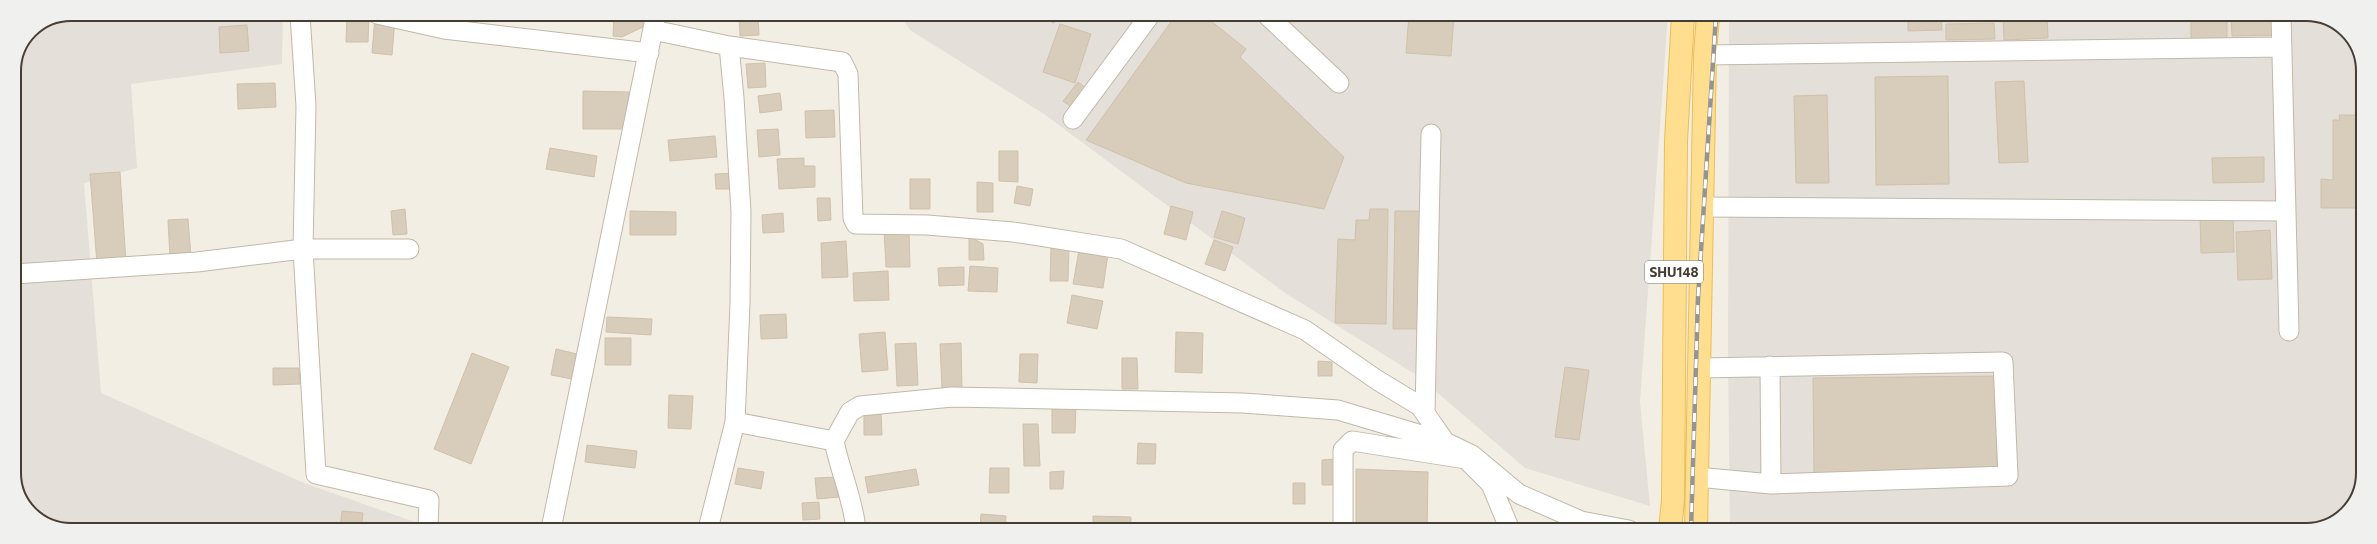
<svg xmlns="http://www.w3.org/2000/svg" width="2377" height="544" font-family="Commissioner,sans-serif">
<rect width="100%" height="100%" fill="#f3eee3"/>
<path fill="#e4dfd8" d="M71,14H283L282,64L131,84L137,168L84,183L101,393L304,483L415,522V529H60L28,511L14,480V71L31,31Z
M899,14L1668,15L1640,402L1650,506L1525,468L1418,376L1285,293L1044,114L910,30Z
M1729,15H2317L2349,34L2363,67L2362,484L2341,518L2306,530H1730L1728,354Z"/>
<path fill="#d8ccba" stroke="#d0c1aa" d="M347,14H369L368,42H346Z
M614,14H648L647,25L622,37L613,36Z
M1039,14L1058,15L1054,23L1038,16Z
M758,15L759,35L740,36L739,16Z
M1176,15H1216L1211,21L1246,49L1240,57L1344,157L1324,209L1186,183L1086,140Z
M1409,15H1454L1451,56L1406,53Z
M1908,15H1941L1942,30L1908,31Z
M1954,15H1989L1954,16Z
M2153,15H2185V17L2154,18Z
M2191,15H2227V39H2191Z
M2231,15H2275L2276,35L2232,36Z
M2047,16L2048,38L2004,40L2003,18Z
M375,17L395,19L392,55L372,53Z
M1994,23L1995,39L1946,40V24Z
M1060,24L1091,34L1075,83L1043,72Z
M247,25L249,51L220,53L219,27Z
M765,63L766,87L748,88L746,64Z
M1948,76L1949,184L1876,185L1875,77Z
M2024,81L2028,162L1999,163L1995,82Z
M1078,82L1088,90L1073,108L1063,101Z
M275,83L276,107L238,109L237,84Z
M583,91L629,92V129H583Z
M780,93L782,110L760,113L758,96Z
M1827,95L1829,183H1796L1794,96Z
M834,110L835,137L806,138L805,111Z
M2339,115H2363L2362,220H2357L2356,208H2321V179L2333,180V120H2340Z
M778,129L780,155L759,157L757,130Z
M715,136L717,157L670,161L668,140Z
M550,148L597,156L594,177L546,169Z
M999,151H1018V182L999,181Z
M2264,157V182L2213,183L2212,158Z
M804,158V166H815V187L779,189L777,159Z
M120,172L126,262L97,264L90,174Z
M738,173V189H716L715,174Z
M910,179H930V209H910Z
M977,182L993,183V212H977Z
M1017,186L1033,189L1030,206L1014,203Z
M817,198H830L831,220L818,221Z
M1171,206L1193,212L1186,240L1164,234Z
M405,209L407,234L393,235L391,211Z
M1370,209H1388L1386,324L1335,323L1338,239L1355,240L1356,220H1369Z
M630,211L676,212V235H630Z
M1222,211L1245,218L1238,244L1214,237Z
M1395,211H1424L1422,329H1393Z
M783,213L784,232L763,233L762,215Z
M2233,213L2234,252L2201,253L2200,214Z
M188,219L191,257L170,258L168,220Z
M884,230H909L910,267H886Z
M2270,230L2272,279L2238,280L2236,232Z
M969,236L983,244L984,260H969Z
M1214,240L1233,247L1225,271L1205,264Z
M846,241L848,277L822,278L821,243Z
M1051,246L1069,247L1068,281H1050Z
M1079,250L1108,254L1103,288L1073,284Z
M970,266L998,268L997,292L968,291Z
M964,267V285L939,286L938,268Z
M888,271L889,300L854,301L853,273Z
M1072,295L1103,301L1097,329L1067,323Z
M786,314L787,338L761,339L760,315Z
M607,317L652,319L651,335L606,332Z
M885,332L888,370L862,372L859,334Z
M1176,332L1203,333L1202,373L1175,372Z
M605,338H631V365H605Z
M916,343L918,385L897,386L895,344Z
M961,343L962,389H942L940,344Z
M556,349L577,354L572,379L551,375Z
M472,353L509,367L471,464L434,449Z
M1020,354H1038L1037,383L1019,382Z
M1122,358H1137L1138,389H1122Z
M1318,361L1332,362V376H1318Z
M1565,367L1589,370L1579,440L1555,437Z
M273,368H299L300,384L273,385Z
M1996,376L1997,471L1814,473L1813,378Z
M669,395L693,396L691,429L668,428Z
M1052,402H1076L1075,433H1052Z
M864,411H881L882,435H864Z
M1023,424H1038L1040,466H1024Z
M1138,443L1156,444L1155,464H1137Z
M587,445L637,451L635,468L585,462Z
M1336,459V485H1322V460Z
M738,468L764,472L761,489L735,484Z
M990,468H1009V493H989Z
M916,469L919,485L868,493L865,477Z
M1356,469L1428,472L1427,530H1356Z
M1064,471L1063,489H1050V472Z
M837,477L839,497L817,499L815,478Z
M1293,483H1305V504H1293Z
M819,502L820,519L803,520L802,503Z
M342,511L363,513L361,529H340Z
M981,514L1006,516L1005,529H980Z
M1093,516L1131,517V529H1093Z"/>
<g fill="none" stroke-linecap="round" stroke-linejoin="round">
<g stroke="#c2b8a8" stroke-width="21">
<path id="minor" d="M300,14L306,106L303,249L316,474L429,500L428,529
M377,14L444,29L649,53
M1267,15L1339,83
M2281,15L2289,331
M653,30L729,46L734,98L741,212L740,304L735,422L708,529
M729,46L842,62L848,74L853,218L856,224L927,225L1013,232L1121,249L1305,330L1377,380L1420,406L1445,442
M1705,55L2282,47
M1073,119L1150,15
M1702,207L2286,211
M14,274L197,262L303,249H409
M1770,366L1771,484
M1425,412L1431,134
M735,422L834,441L850,412L860,406L952,397L1243,403L1338,410L1445,442L1472,455L1519,494L1581,521L1629,530
M834,441C840,471 853,499 856,529
M1697,477L1771,484L2008,476L2003,362L1700,368
M551,529L656,14
M1343,530V450L1352,441L1466,459L1491,484L1510,530"/>
</g>
<g stroke="#ecbe57" stroke-width="24">
<path id="major" d="M1670,530L1673,500L1676,141L1683,15
M1696,530L1705,55L1708,15"/>
</g>
<use href="#minor" stroke="#fff" stroke-width="19"/>
<use href="#major" stroke="#ffdf8f" stroke-width="22"/>
<g stroke="#949494" stroke-width="4.5">
<path id="rail" d="M1691,530L1698,298L1716,15"/>
</g>
<use href="#rail" stroke="#fff" stroke-width="3" stroke-dasharray="9" stroke-linecap="butt"/>
</g>
<g text-anchor="middle" stroke-width="4" stroke-linejoin="round" paint-order="stroke">
<rect fill="#fff" stroke="#7d7870" stroke-width="1" x="1645" y="261" width="58" height="22" rx="3"/>
<g font-size="13" font-weight="bold" fill="#453e33">
<text x="1674" y="277">SHU148</text>
</g>
</g>
<path d="M0 0H2377V544H0ZM71 21H2306A50 50 0 0 1 2356 71V473A50 50 0 0 1 2306 523H71A50 50 0 0 1 21 473V71A50 50 0 0 1 71 21Z" fill="#f0f0ef" fill-rule="evenodd"/>
<path fill="none" stroke="#453e33" stroke-width="2" d="M71 21H2306A50 50 0 0 1 2356 71V473A50 50 0 0 1 2306 523H71A50 50 0 0 1 21 473V71A50 50 0 0 1 71 21Z"/>
</svg>
